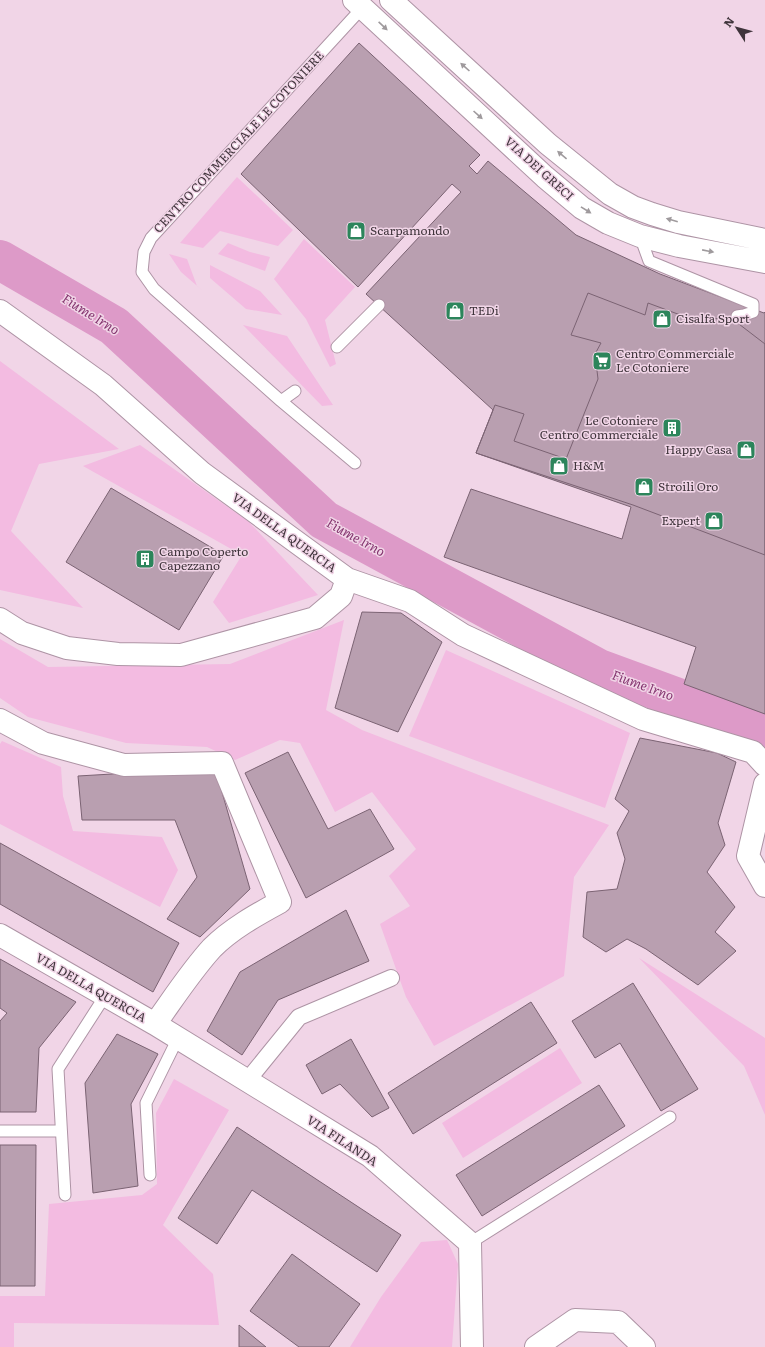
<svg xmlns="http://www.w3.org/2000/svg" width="765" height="1347" font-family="Literata,serif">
<rect width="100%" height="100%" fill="#f1d5e7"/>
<path fill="#f3bbe1" d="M237,177L293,230L278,246L220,231L203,248L180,243Z
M304,239L355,287L325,320L336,364L330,367L306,319L274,279Z
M228,243L250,252L270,257L265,271L218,254Z
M169,254L187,259L197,286L203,291L181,272Z
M210,265L260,291L282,315L246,309L210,278Z
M243,325L287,336L333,405L322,406Z
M0,361L119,449L39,464L11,531L83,608L0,590Z
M140,445L249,522L318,595L229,623L213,602L242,555L83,466Z
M344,620L326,710L362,730L609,825L574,877L564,976L434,1046L406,997L380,924L410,906L389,876L416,849L372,792L335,812L300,743L280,740L235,760L207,747L126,743L28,717L0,698V639L48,667L230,664Z
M446,650L630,733L605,808L409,736Z
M2,741L61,767L63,796L73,831L162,837L178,870L160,907L0,824V744Z
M639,958L765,1038V1115L744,1066Z
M560,1048L582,1083L463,1158L442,1123Z
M174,1079L229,1110L163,1225L213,1274L219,1325L14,1323V1347H0V1296H45L49,1204L142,1195L157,1184L156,1113Z
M447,1240L458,1264L452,1347H350L381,1297L421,1242Z"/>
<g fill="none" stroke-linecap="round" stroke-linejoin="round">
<path stroke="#dd9ac8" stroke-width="40" d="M0,260L114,326L324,520L599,669L765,730"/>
</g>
<path fill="#b99fb0" stroke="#7b6373" d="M359,43L480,155L469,166L477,174L488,161L576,235L660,274L742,305L764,313L765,312V714L684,684L696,647L444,557L471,489L622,539L631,507L476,453L493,410L366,294L461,192L452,184L358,287L241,174Z
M588,293L645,315L648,303L702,323L703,317L735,321L765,344V555L633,505L476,453L495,405L524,414L514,441L566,459L598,379L595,354L601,343L571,335Z
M111,488L224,555L179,630L66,562Z
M362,612L401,613L442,642L398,732L335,708Z
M640,738L717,753L736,762L718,823L725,845L707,872L735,907L715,932L736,951L698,985L646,949L627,939L606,952L583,937L587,892L617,889L625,859L617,833L629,811L615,799Z
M288,752L328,829L370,809L394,849L306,898L245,773Z
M215,768L250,889L200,937L167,919L197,877L175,820H82L78,776Z
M0,843L179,943L153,992L0,904Z
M346,910L369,961L278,1000L242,1055L207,1031L240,972Z
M0,959L76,1002L39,1048L36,1112H0V1021L7,1013L0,1008Z
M633,983L698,1089L661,1111L620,1043L595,1058L572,1021Z
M531,1002L557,1043L413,1134L388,1093Z
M117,1034L158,1054L131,1104L138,1186L93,1193L85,1083Z
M351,1039L389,1108L372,1117L340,1084L322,1094L306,1065Z
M599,1085L625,1126L482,1216L456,1175Z
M237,1127L401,1235L377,1272L252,1190L217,1244L178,1218Z
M0,1145H36L35,1286H0Z
M292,1254L360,1304L329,1347H299L250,1311Z
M239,1325L266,1347H239Z"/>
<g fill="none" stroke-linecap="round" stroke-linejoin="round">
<g stroke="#ae94a5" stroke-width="13">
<path id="service" d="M640,236L649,261L753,304V312L744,315L737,316
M337,347L379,305
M281,401L295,391
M355,463L281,401L154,289L142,272L144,252L151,238L363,7
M0,1131H61
M150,1175L146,1103L178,1038
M65,1195L58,1069L105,996
M470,1243L670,1117"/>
</g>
<g stroke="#ae94a5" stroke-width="18">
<path id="pedestrian" d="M247,1081L299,1017L391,978"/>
</g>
<g stroke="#ae94a5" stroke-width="24">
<path id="minor" d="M0,311L103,385L202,473L347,579L341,596L315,618L181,655L118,654L67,648L22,633L0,619
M347,579L410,601L463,635L643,719L753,752L765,765
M0,720L43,743L124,765L222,763L280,902C256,915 231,929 212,948C191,971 173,999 155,1024L0,935
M765,784L748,856L765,886
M155,1024L370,1156L470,1243L472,1347
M536,1347L575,1320L618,1322L644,1347"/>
</g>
<g stroke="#ae94a5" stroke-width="24">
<path id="secondary" d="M354,0L545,177L582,208L608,223L640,236L679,246L765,262
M391,0L548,144L610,194L633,207L652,214L678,222L765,240"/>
</g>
<use href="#service" stroke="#fff" stroke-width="11"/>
<use href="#pedestrian" stroke="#fff" stroke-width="16"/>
<use href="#minor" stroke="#fff" stroke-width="22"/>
<use href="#secondary" stroke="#fff" stroke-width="22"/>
</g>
<defs><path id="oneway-solid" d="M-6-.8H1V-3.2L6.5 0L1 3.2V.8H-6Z"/></defs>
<g fill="#9f9a9d">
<use href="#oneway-solid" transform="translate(383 26) rotate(43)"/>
<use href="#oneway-solid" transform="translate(465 67) rotate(-138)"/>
<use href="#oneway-solid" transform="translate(478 115) rotate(42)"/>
<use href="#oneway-solid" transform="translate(562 155) rotate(-140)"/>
<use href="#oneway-solid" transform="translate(586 210) rotate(32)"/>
<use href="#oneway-solid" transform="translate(672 220) rotate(-164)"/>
<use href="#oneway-solid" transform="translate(708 251) rotate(11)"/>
</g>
<defs>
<g id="shop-square" transform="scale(1)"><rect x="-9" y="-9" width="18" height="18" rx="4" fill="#2c855b" stroke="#f1d5e7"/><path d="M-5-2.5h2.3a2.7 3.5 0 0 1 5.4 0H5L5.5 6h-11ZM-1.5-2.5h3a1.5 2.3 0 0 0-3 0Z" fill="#fff"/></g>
<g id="supermarket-square" transform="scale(1)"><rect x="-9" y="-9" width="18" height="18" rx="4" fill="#2c855b" stroke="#f1d5e7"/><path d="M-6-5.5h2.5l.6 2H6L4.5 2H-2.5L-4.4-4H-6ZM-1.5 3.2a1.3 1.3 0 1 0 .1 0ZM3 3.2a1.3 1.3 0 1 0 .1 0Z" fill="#fff"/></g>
<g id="building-square" transform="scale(1)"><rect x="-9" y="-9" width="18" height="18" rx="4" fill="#2c855b" stroke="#f1d5e7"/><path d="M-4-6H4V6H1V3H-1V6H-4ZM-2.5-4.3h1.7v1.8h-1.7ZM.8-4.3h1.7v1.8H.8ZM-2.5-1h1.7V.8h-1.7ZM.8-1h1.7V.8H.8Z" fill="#fff"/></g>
</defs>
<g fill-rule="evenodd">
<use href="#shop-square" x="356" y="231"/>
<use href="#shop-square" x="455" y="311"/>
<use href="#shop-square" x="662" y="319"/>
<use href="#supermarket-square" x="602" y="361"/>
<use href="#building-square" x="672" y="428"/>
<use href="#shop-square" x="746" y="450"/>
<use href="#shop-square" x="559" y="466"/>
<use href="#shop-square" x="644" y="487"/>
<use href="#shop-square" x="714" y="521"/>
<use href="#building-square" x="145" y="559"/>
</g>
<g text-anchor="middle" stroke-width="3" stroke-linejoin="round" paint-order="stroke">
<g font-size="12" fill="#3f343b" stroke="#f1d5e7">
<text transform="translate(239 142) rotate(-47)" y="4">CENTRO COMMERCIALE LE COTONIERE</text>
<text transform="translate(539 169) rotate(42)" y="4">VIA DEI GRECI</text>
<text transform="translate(284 533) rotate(36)" y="4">VIA DELLA QUERCIA</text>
<text transform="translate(91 988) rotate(30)" y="4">VIA DELLA QUERCIA</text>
<text transform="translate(342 1141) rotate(33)" y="4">VIA FILANDA</text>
</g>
<g font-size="12" fill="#3f343b" stroke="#f1d5e7" text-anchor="start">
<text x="370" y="235">Scarpamondo</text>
<text x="469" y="315">TEDi</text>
<text x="676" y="323">Cisalfa Sport</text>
<text x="616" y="358">Centro Commerciale<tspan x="616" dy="14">Le Cotoniere</tspan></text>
<text x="658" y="425" text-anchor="end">Le Cotoniere<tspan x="658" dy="14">Centro Commerciale</tspan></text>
<text x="732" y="454" text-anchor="end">Happy Casa</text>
<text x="573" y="470">H&amp;M</text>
<text x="658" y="491">Stroili Oro</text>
<text x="700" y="525" text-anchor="end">Expert</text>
<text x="159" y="556">Campo Coperto<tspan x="159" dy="14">Capezzano</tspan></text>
</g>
<g font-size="13" font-style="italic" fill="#84356f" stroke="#f1d5e7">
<text transform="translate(91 314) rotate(32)" y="5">Fiume Irno</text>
<text transform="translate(356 537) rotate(29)" y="5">Fiume Irno</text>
<text transform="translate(643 685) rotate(20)" y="5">Fiume Irno</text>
</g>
</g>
<g transform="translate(737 28) rotate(306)" stroke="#f1d5e7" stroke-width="3" paint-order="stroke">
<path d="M0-3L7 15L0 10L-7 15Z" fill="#3f343b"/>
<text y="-6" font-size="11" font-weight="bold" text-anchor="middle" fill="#3f343b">N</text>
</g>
</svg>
